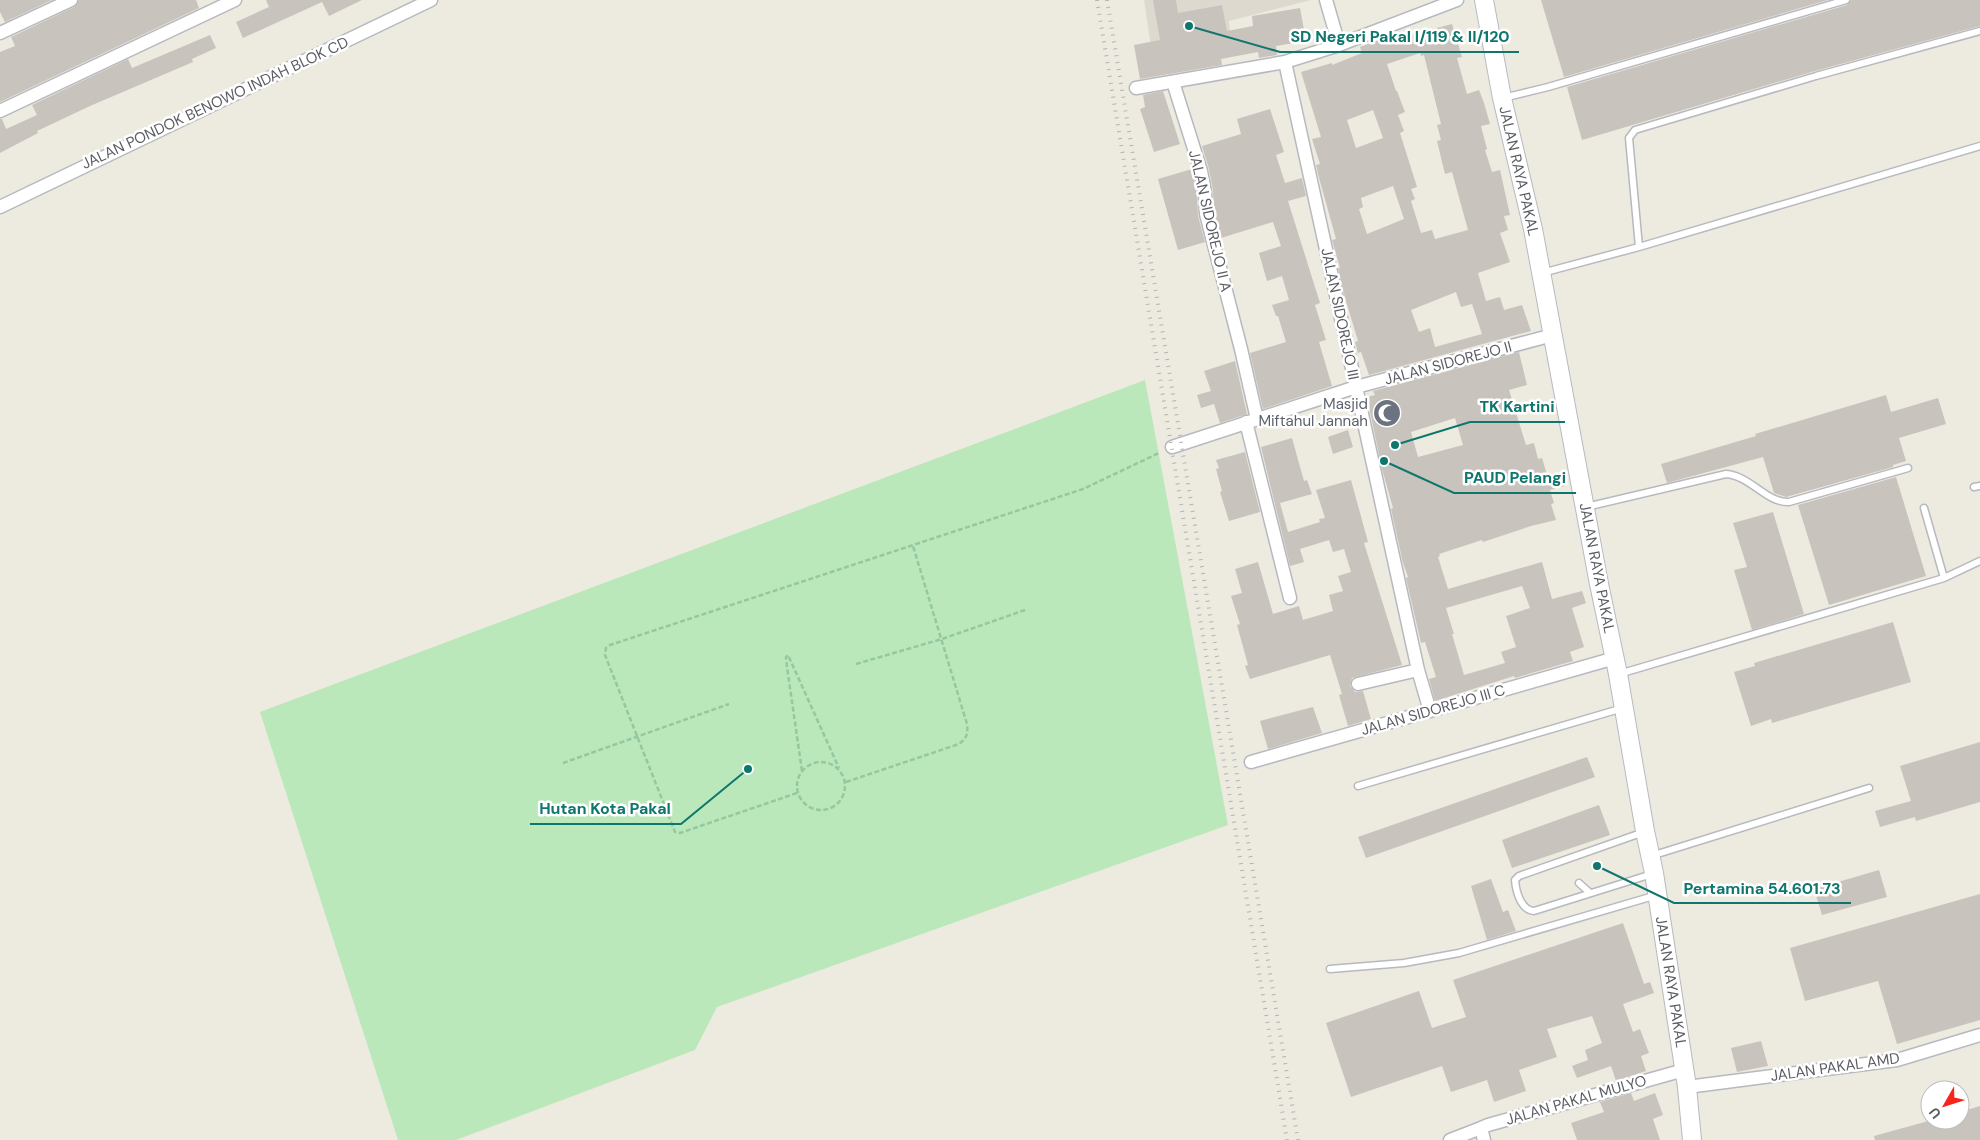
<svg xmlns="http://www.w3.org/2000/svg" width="1980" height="1140" font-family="'DM Sans',sans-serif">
<rect width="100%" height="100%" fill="#edeae0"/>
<path fill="#ddd9cf" d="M1144,0H1311L1229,21L1230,32L1151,47Z"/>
<path fill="#bbe8ba" d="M1145,380L1228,825L717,1007L695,1050L456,1140H398L260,712Z"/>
<path fill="#c8c4bd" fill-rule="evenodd" d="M0,0H52L5,22L0,12Z
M79,0H196L199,8L0,102V52L15,46L11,37L74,7Z
M266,0H362L329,16L322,2L243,38L236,22L269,7Z
M1153,0H1176L1178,13L1222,5L1227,31L1253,26L1252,16L1300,8L1306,41L1276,46L1277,55L1259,58L1258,52L1221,59L1222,65L1140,79L1134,45L1160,40Z
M1541,0H1828L1564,77Z
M1851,0H1980V26L1815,71L1582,140L1567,87L1847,5Z
M1452,24L1462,57L1457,58L1467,94L1479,90L1484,103L1490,124L1481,126L1487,149L1485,150L1492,172L1500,170L1510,215L1504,216L1508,230L1500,233L1510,262L1478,273L1486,301L1500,297L1504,310L1522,305L1531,331L1369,375L1361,352L1358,353L1355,342L1358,341L1343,291L1338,268H1340L1332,240L1336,239L1318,174L1316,165L1320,164L1312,139L1321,137L1301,72L1332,63V65L1362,53L1360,47L1389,36L1391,40ZM1420,53L1421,56L1424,55L1441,124L1437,125L1441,140L1437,141L1445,174L1452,172L1468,230L1435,239L1432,230L1421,233L1411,201L1415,199L1411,189L1417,187L1400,133L1404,131L1398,115L1405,112L1397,91H1396L1387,64ZM1373,110L1383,138L1356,148L1347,120ZM1393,186L1404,219L1367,234L1359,209L1363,207L1361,198ZM1456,292L1461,307L1472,304L1482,334L1435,347L1430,328L1419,332L1411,310Z
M210,35L216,48L192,59L193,62L90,106L37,131L38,133L0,153V119H2L6,129L37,115L32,105L128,59L132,68Z
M1163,91L1180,144L1154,152L1140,109L1145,107L1143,95Z
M1270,109L1284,152L1276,155L1285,183L1302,178L1306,196L1288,201L1320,303L1315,305L1326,340L1319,342L1332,386L1263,409L1250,353L1286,342L1278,316H1276L1272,305L1289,300L1282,276L1267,281L1259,253L1281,246L1273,222L1221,238L1214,213L1213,190L1209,169L1202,146L1241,134L1237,119Z
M1192,169L1197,193L1198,216L1205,242L1178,250L1158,179Z
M1519,352L1527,385L1509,390L1526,445L1534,443L1538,459L1542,458L1548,478L1561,474L1565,486L1550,490L1554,503L1551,504L1556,520L1531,526L1483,542L1482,540L1439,554L1440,556L1438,557L1448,589L1542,562L1552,599L1582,591L1586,603L1572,608L1584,647L1570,652L1573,661L1515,678L1514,676L1435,701L1429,679L1436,677L1425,642L1421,643L1406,578L1408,577L1403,563L1391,509L1393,508L1382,469L1367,397L1375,395L1373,391ZM1455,418L1463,445L1418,457L1411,432ZM1522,586L1530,608L1506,616L1516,647L1501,652L1505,663L1464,675L1452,634H1454L1446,608Z
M1235,361L1247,414L1220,423L1214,404L1201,408L1197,395L1211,391L1204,371Z
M1886,395L1891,412L1938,398L1946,424L1899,438L1906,461L1893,465V467L1786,497L1774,493L1763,457L1667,483L1661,464L1756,436L1755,434Z
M1348,430L1353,447L1333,454L1328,437Z
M1292,438L1304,481L1307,480L1312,494L1280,503L1288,532L1320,522L1319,519L1325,518L1316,490L1351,480L1368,542L1364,543L1402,665L1352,678L1350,686L1355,692L1363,691L1371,719L1348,726L1339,695L1342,694L1330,655L1250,679L1245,666L1248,665L1237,625L1240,624L1231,596L1242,593L1235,569L1258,562L1273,614L1299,606L1303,620L1333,611L1329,595L1343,591L1338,576L1351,572L1344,549L1333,552L1329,540L1300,549L1304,562L1290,566L1261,447Z
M1245,452L1260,512L1229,521L1220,492L1222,491L1216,469L1219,468L1216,460Z
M1896,477L1926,576L1829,605L1798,505Z
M1773,512L1804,614L1752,630L1734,570L1747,567L1733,523Z
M1893,622L1911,682L1772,723L1771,719L1751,726L1734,672L1755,666L1754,663Z
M1313,707L1322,733L1268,749L1260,721Z
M1980,742V802L1916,821L1915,817L1880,827L1875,811L1911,801L1900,766Z
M1587,757L1595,777L1366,858L1358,837Z
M1599,805L1610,835L1512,868L1502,840Z
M1879,870L1887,897L1822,915L1814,889Z
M1491,879L1503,912L1508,910L1516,931L1487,940L1471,886Z
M1980,894V1020L1897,1044L1878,981L1805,1001L1790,948Z
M1623,923L1644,984L1650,982L1654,993L1623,1004L1633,1032L1640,1029L1649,1053L1641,1056L1646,1071L1616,1081L1611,1066L1577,1078L1572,1066L1588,1060L1585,1050L1602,1043L1592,1016L1547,1029L1557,1057L1519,1070L1526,1091L1494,1102L1487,1080L1451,1092L1442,1066L1351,1097L1326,1023L1419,991L1432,1028L1466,1017L1453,980Z
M1761,1041L1768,1066L1737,1072L1731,1048Z
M1631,1093L1634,1101L1655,1093L1663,1115L1653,1119L1660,1140H1577L1571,1123L1604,1112L1600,1102Z
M1980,1106V1140H1875L1874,1136L1932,1120H1960V1112Z"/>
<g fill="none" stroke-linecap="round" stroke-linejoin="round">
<g stroke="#b6b9be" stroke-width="9">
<path id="service" d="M1503,98L1548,87L1846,0
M1639,247L1629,138L1635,130L1816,76L1980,31
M1542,273L1639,247L1980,146
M1974,487L1980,486
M1586,507L1726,474C1751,476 1766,503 1789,502L1908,468
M1924,508L1944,578
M1619,674L1944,578L1980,561
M1358,786L1623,708
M1644,832L1519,876L1515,880C1516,892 1521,910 1534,911L1652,874
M1651,856L1869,788
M1579,883L1589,892
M1330,969L1404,963L1459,953L1657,895"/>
</g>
<g stroke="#b6b9be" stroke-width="15">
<path id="minor" d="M1326,0L1339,45
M0,33L71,0
M1285,62L1418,670L1430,711
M1173,82L1201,171L1205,192L1206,214L1241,349L1257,419
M1136,88L1285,62L1339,45L1457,0
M0,111L235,0
M0,207L431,0
M1246,422L1290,598
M1172,447L1356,387L1553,335
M1358,684L1418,670
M1251,762L1615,658
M1687,1087L1897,1060L1980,1035
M1450,1140L1481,1128
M1484,1140L1481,1128L1488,1125L1684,1070"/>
</g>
<g stroke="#b6bac0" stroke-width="20">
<path id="secondary" d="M1484,0L1502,98L1533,229L1599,584L1618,674L1645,831L1654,873L1687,1087L1692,1140"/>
</g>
<path stroke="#93c8a0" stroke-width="2.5" stroke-dasharray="5 2.5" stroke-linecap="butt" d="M856,664L942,639L1025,610
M797 786a24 24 0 1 1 48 0a24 24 0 1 1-48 0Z
M563,763L729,704
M802,771L787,667L786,657L788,655L839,768
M846,782L959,744C967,738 968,734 967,724L913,546
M797,793L680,833L675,832L605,655L606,648L610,645L1083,489L1159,453"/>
<use href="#service" stroke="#fff" stroke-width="6"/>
<use href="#minor" stroke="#fff" stroke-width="12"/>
<use href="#secondary" stroke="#fff" stroke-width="18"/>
<path stroke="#b2b3b3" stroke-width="4" stroke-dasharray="1 6" stroke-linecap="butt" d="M1097,0L1287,1140
M1107,0L1298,1140"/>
</g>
<defs>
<g id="mosque-disc" transform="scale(1.4375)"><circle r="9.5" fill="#6b7280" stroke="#fff"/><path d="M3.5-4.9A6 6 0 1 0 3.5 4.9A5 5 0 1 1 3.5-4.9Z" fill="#fff"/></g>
</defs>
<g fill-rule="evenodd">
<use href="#mosque-disc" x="1387" y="413"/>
</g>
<g text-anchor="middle" stroke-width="5" stroke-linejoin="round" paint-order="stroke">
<g font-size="15" fill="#595d62" stroke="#fff">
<text transform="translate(215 103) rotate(-25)" y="5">JALAN PONDOK BENOWO INDAH BLOK CD</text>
<text transform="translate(1519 171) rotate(77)" y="5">JALAN RAYA PAKAL</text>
<text transform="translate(1210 221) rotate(77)" y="5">JALAN SIDOREJO II A</text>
<text transform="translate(1340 314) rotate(78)" y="5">JALAN SIDOREJO III</text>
<text transform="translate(1448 363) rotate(-15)" y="5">JALAN SIDOREJO II</text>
<text transform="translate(1597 568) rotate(79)" y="5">JALAN RAYA PAKAL</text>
<text transform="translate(1433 710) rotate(-16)" y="5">JALAN SIDOREJO III C</text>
<text transform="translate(1671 982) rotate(81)" y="5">JALAN RAYA PAKAL</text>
<text transform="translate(1835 1067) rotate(-8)" y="5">JALAN PAKAL AMD</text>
<text transform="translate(1576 1100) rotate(-16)" y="5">JALAN PAKAL MULYO</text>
</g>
<g font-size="15" fill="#5b616d" stroke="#fff" text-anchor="end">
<text x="1368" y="409">Masjid<tspan x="1368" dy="17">Miftahul Jannah</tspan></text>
</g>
</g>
<path fill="none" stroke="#0f766e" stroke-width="2" d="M1189 26L1280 52H1519M1395 445L1470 422H1565M1384 461L1454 493H1576M748 769L681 824H530M1597 866L1674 903H1851"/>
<g fill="#0f766e" stroke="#fff" stroke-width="2">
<circle cx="1189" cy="26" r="5"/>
<circle cx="1395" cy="445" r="5"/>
<circle cx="1384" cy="461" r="5"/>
<circle cx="748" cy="769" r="5"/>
<circle cx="1597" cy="866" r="5"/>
</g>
<g font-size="16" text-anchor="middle" font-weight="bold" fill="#0f766e" stroke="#fff" stroke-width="5" stroke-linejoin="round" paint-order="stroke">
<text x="1400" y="42">SD Negeri Pakal I/119 &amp; II/120</text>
<text x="1517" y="412">TK Kartini</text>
<text x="1515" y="483">PAUD Pelangi</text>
<text x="605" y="814">Hutan Kota Pakal</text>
<text x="1762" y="894">Pertamina 54.601.73</text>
</g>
<g transform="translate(1945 1105) rotate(231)"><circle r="24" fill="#ffffff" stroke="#bdbec0"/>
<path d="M0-4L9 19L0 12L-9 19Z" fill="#f7261c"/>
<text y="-8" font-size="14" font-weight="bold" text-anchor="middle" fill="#595d62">U</text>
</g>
</svg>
